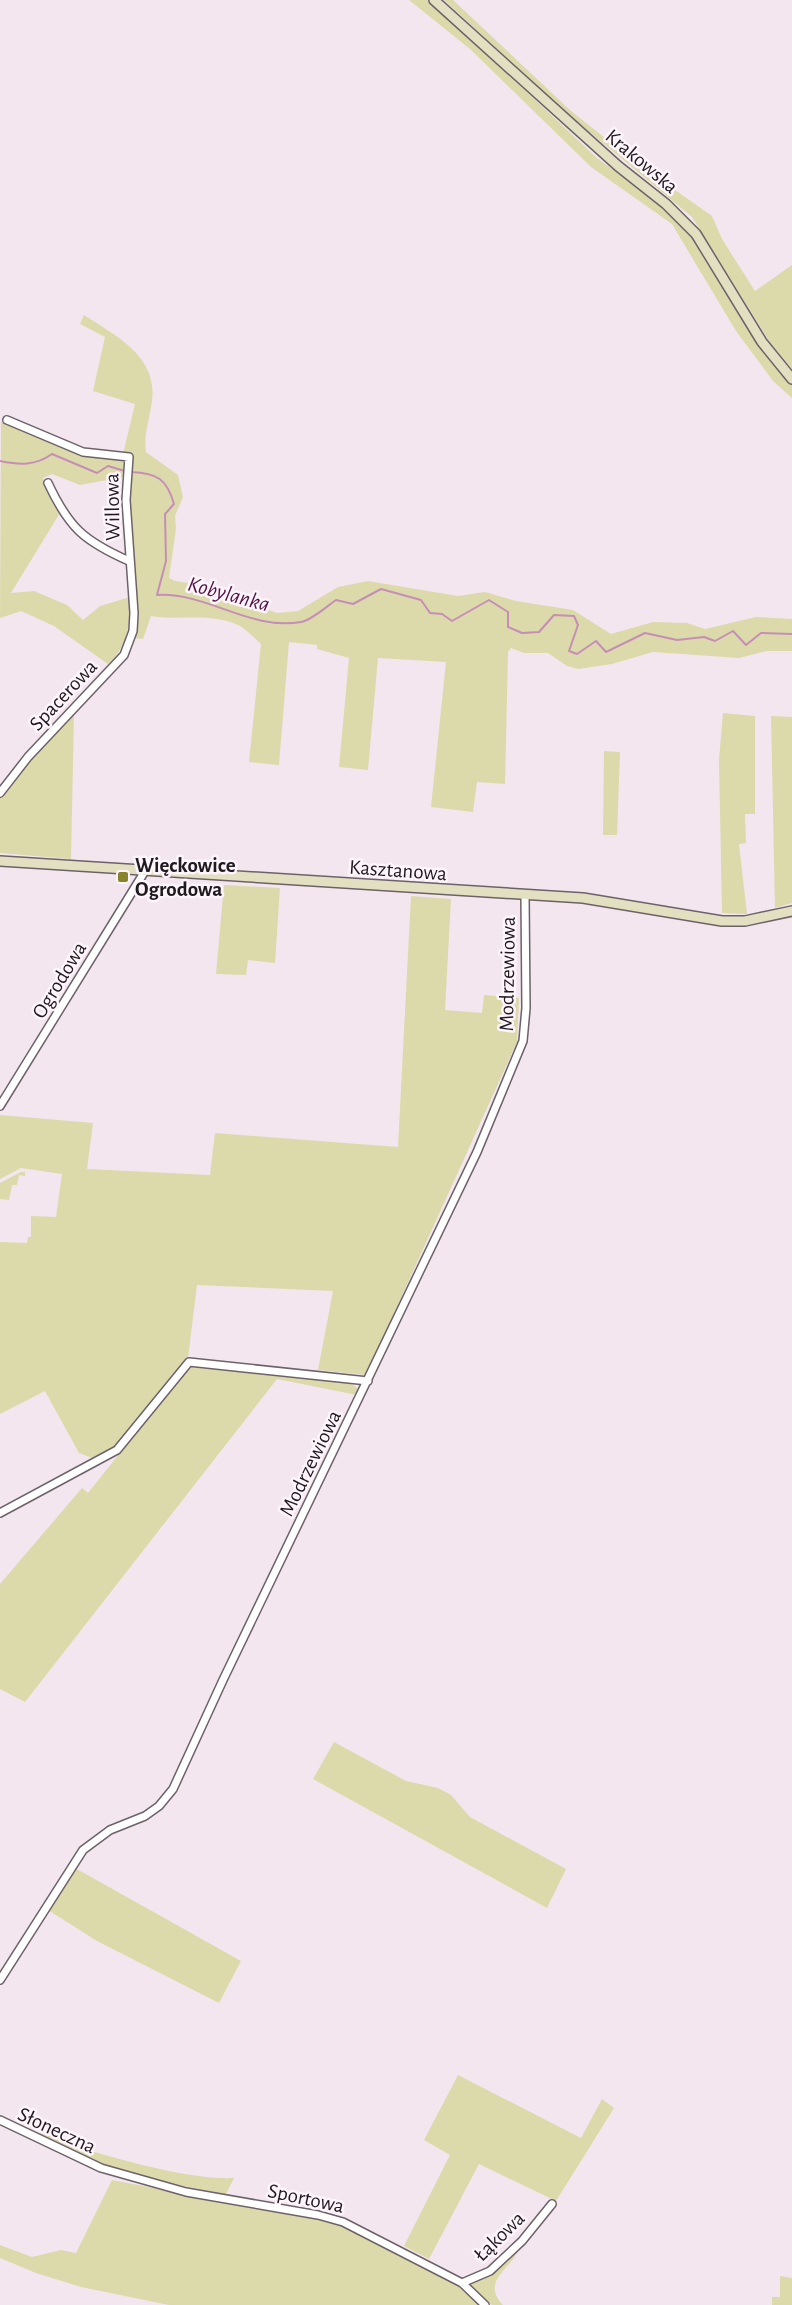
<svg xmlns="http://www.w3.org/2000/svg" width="792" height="2305" font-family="'Alegreya Sans',sans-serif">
<rect width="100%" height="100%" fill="#f3e6ee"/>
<path fill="#dcdaab" d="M409,0H429L597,158L668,210L688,230L771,360L792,385V398L773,381L736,331L672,224L591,167L470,49Z
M444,0H453L571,111L634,161L712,216L722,239L755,291L792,265V369L771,344L692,217L568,114Z
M84,315C116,336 158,356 152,401C150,418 143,436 146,452L178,475L183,497L175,516L176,529L169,578L175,581L211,586L227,592L244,603L278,613L298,611L338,587L368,581L458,596L485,592L516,601L573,610L611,634L653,622L687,623L705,629L756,617L792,619V651H767L739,658L653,652L612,664L578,669L567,666L548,653H524L511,648L508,652L505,784L477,782L473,812L431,807L446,662L378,658L368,770L339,767L349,658L317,649V645L289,642L279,765L249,762L261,644C255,639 247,630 240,626C212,612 181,621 151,616L143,639L134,638L137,602L127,520L131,456L123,454L135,404L93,391L105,337L80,324Z
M1,422L85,455L124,460L123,477L80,485L52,474L43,478L60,513L11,593L34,591L67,605L83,620L100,606L130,597C130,624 129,645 108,664L54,626L21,611L0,618Z
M723,713L755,716V814H745L746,843L739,844L747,914L722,913L719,760Z
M74,714L71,859L0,853V797L31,758Z
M771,716L792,717V903L775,908Z
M604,751L620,752L617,835H603Z
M224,885L280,888L275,963L248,960L246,975L216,974Z
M411,896L451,899L445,1010L482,1013L484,995L519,998L517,1042L366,1375L318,1370L333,1291L197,1285L188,1358L119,1444L92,1458L79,1453L45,1391L0,1414V1242L27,1243L28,1237H31V1216L56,1217L62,1174L21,1168L0,1179V1115L93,1123L87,1169L210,1175L215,1133L398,1147Z
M21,1172H25V1176L19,1175L17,1185H12L9,1200L0,1199V1183Z
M190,1365L349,1382L360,1390L357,1395L277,1379L25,1702L0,1689V1584L82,1488L88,1493Z
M334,1742L406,1781L438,1788L451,1795L470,1817L566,1869L547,1908L313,1779Z
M75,1868L241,1961L219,2003L97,1941L48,1910Z
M458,2075L581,2138L602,2099L614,2108L556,2201L479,2164L429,2259L404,2246L450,2155L424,2140Z
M27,2131C49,2132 67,2144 88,2150C129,2162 193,2180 234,2178L226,2194L126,2175Z
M112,2180L319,2219L352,2229L465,2288L480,2305H169L81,2287L36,2273L0,2258V2245L32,2257L61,2250L76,2253Z
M519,2246C517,2267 478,2279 503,2305H492L468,2283L494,2272Z
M780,2276L792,2278V2305H772V2297H780Z"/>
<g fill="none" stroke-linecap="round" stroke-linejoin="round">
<path stroke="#c68eb6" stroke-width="2" d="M0,461C20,465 35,466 52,454L97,473L108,466L125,471
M131,472C157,473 167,479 174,504L165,514L166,561L157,595C207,592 250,631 301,622C312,620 327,606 336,600L353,604L381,589L421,600L430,613L442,614L452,621L489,600L508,612V627L522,633L539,632L554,615L574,616L578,625L569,651L577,654L596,641L606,652L645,633L677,640L704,637L715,641L733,631L746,645L761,633L792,634"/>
<g stroke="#6d6269" stroke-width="10">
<path id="street" d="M48,483C69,528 84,541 129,561
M0,793L28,757L124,655L133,631L134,613L126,500L129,457L83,452L7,420
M0,1106L145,871
M0,1513L117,1450L189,1362L368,1381
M0,1980L83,1850L110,1830L145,1816L159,1806L173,1789L223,1680L477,1152L523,1041L526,1008L525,896
M0,2120L101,2168L186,2192L318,2215L343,2222L462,2283L485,2305
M462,2283L490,2271L522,2241L552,2204"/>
</g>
<g stroke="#6d6269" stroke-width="12">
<path id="secondary" d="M434,0L618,166L666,204L696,234L762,342L792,379
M0,861L583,898L722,921H745L792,911"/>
</g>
<use href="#street" stroke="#fff" stroke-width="7"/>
<use href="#secondary" stroke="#e2e0c1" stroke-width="9"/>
</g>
<rect fill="#89832b" stroke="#fef4fb" stroke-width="2" x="117" y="871" width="12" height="12" rx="3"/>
<g text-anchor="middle" stroke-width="5" stroke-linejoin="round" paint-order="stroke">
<g font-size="21" fill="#1e1a1d" stroke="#fef4fb">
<text transform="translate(642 161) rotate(40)" y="7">Krakowska</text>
<text transform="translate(112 507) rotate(-91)" y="7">Willowa</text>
<text transform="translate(63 695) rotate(-47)" y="7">Spacerowa</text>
<text transform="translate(398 870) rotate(4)" y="7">Kasztanowa</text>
<text transform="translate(507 974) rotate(-89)" y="7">Modrzewiowa</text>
<text transform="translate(59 980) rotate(-59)" y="7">Ogrodowa</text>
<text transform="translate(310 1463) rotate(-64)" y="7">Modrzewiowa</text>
<text transform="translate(57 2130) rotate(25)" y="7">Słoneczna</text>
<text transform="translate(306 2198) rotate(12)" y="7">Sportowa</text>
<text transform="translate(499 2236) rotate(-44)" y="7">Łąkowa</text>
</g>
<g font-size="21" font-weight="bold" fill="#1e1a1d" stroke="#fef4fb" text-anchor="start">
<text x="135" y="872">Więckowice<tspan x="135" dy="24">Ogrodowa</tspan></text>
</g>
<g font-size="22" font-style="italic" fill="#531145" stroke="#fef4fb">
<text transform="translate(229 593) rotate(15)" y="8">Kobylanka</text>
</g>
</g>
</svg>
